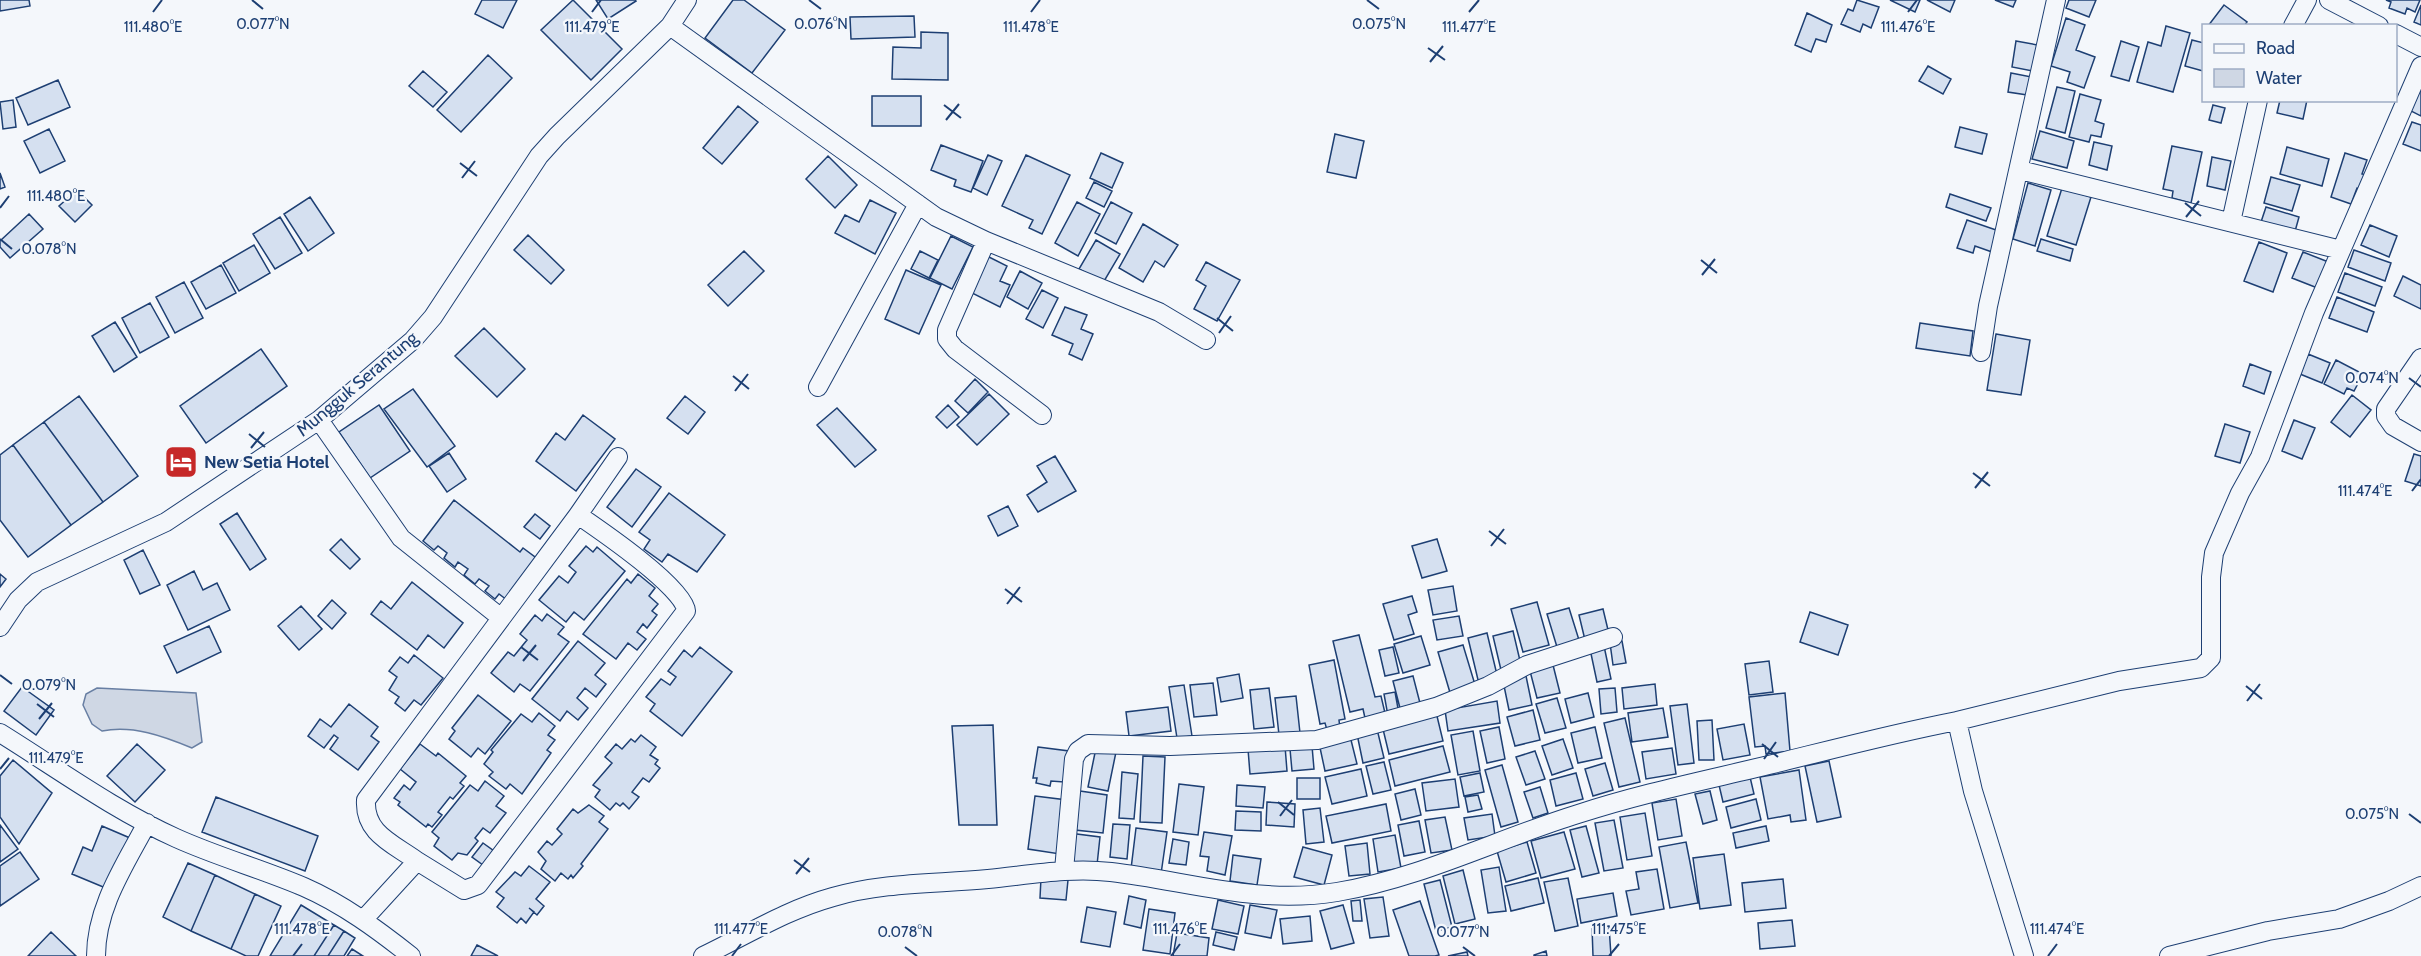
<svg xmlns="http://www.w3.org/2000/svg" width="2421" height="956" font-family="Cabin,sans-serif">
<rect width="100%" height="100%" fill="#f4f7fb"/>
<path fill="#cfd7e4" stroke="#687fa3" stroke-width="1.5" d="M97,688L196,693L202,742L192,748C163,736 133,725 102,731L92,724L83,705L86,694Z"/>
<path fill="#d5e0f0" stroke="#1d3f73" stroke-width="1.5" d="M0,0H29L30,6L0,11Z
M482,0H517L503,28L475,14Z
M573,0L622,49L591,80L541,30Z
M596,0H635L636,1L608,19Z
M733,0H744L785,30L752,73L705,38Z
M1857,0L1879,7L1871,28L1863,24L1860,32L1841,24L1848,9L1853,11Z
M1890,0H1920L1915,12Z
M1927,0H1955L1950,12Z
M1995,0H2016L2013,7Z
M2069,0H2096L2089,17L2066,8Z
M2386,0H2420L2415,12L2407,8L2405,14L2389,8L2391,2Z
M2224,5L2247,22L2244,26H2208Z
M2421,5V25L2414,22Z
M1807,13L1832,25L1826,42L1816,39L1811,52L1795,45Z
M914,16L915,37L851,39L850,17Z
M2066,18L2085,25L2076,50L2095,57L2084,88L2067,82L2070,72L2051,66Z
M2166,26L2190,33L2173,92L2137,82L2148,42L2161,46Z
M921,32L948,33V80L892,79L893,47L921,48Z
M2192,40L2204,43L2203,71L2185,66Z
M2016,41L2043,46L2038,72L2012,67Z
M2121,41L2139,47L2129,81L2111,76Z
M488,55L512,78L461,132L437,110Z
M1928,66L1951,79L1943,94L1919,81Z
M423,71L447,92L433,107L409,86Z
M2011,73L2037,78L2034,96L2008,92Z
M58,80L70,107L28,125L16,98Z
M2057,87L2075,91L2065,133L2046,128Z
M2421,87V116L2409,110Z
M2080,94L2101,100L2095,121L2104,124L2101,137L2091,135L2089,142L2069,137Z
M872,96H921V126H872Z
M13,100L16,127L3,129L0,102Z
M2280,100H2307L2303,119L2277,113Z
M2213,105L2225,108L2221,123L2209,120Z
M738,106L758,122L722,164L703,148Z
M2412,122L2421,125V151L2403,144Z
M1960,127L1987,134L1982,154L1955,147Z
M49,129L65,161L40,173L24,141Z
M2040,131L2074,141L2067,168L2032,159Z
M1335,134L1364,141L1356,178L1327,172Z
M2094,142L2112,146L2107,170L2089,165Z
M941,145L983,161L971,192L954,186L956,180L931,170Z
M2172,146L2202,152L2191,203L2172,198L2173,191L2163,189Z
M2287,147L2329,159L2322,186L2280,174Z
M1101,153L1123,163L1112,188L1090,178Z
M2345,153L2367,160L2362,174L2367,175L2362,189L2357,188L2351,204L2331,197Z
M988,155L1002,161L987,195L973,188Z
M1026,155L1070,175L1042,234L1029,228L1033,220L1002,206Z
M828,156L857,185L835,208L806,179Z
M2212,157L2231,161L2225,190L2207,186Z
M0,173L5,187L0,189Z
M2271,177L2300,185L2292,211L2264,203Z
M1094,182L1112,191L1104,207L1086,198Z
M2028,183L2051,190L2035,246L2013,239Z
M2062,188L2091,197L2076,245L2047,236Z
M77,190L92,205L75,222L59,206Z
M1950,194L1991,208L1986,221L1946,207Z
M310,197L334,233L308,251L284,214Z
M870,200L896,213L875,254L835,233L845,215L859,222Z
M1077,202L1100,214L1078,256L1055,243Z
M1111,202L1132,213L1116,244L1095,233Z
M2266,207L2299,217L2294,235L2260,225Z
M29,214L43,229L10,258L0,247V241Z
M280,217L302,253L275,269L253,234Z
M1967,220L1999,231L1992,252L1975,246L1973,253L1957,248Z
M1143,224L1178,245L1164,267L1155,261L1143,282L1119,268Z
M2370,225L2397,236L2389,257L2361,245Z
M528,235L564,270L551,284L514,250Z
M951,236L973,247L952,289L930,278Z
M2041,239L2073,249L2070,261L2037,251Z
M1096,240L1120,254L1103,283L1079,269Z
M2259,242L2287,253L2273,292L2244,281Z
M254,245L270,273L239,291L223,263Z
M2354,250L2391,263L2385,281L2348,267Z
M744,251L764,271L728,306L708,285Z
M920,251L938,260L929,278L911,269Z
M2303,252L2331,263L2320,289L2292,278Z
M985,255L1007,266L1000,281L1010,285L1000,307L968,291Z
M1206,262L1240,280L1217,321L1194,309L1206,286L1196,280Z
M221,265L236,293L206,309L191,282Z
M906,270L941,285L919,334L885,319Z
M1020,271L1042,283L1028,309L1007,297Z
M2345,273L2382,287L2375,306L2338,292Z
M2403,276L2421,285V309L2394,296Z
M184,282L203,318L175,333L156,297Z
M1042,290L1058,298L1043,328L1026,319Z
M2337,297L2374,312L2367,332L2329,318Z
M150,303L169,337L140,353L122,318Z
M1065,307L1087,315L1081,329L1093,334L1082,360L1069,354L1073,344L1052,335Z
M115,322L137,357L114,372L92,336Z
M1920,323L1973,331L1970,356L1916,348Z
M484,328L525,369L497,397L455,356Z
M1996,334L2030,340L2021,395L1987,390Z
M261,349L287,386L206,443L180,406Z
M2308,354L2330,363L2322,383L2300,374Z
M2336,360L2363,374L2354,391L2347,388L2344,394L2324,384Z
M2250,364L2271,372L2264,394L2243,386Z
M975,379L988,392L968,413L955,401Z
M413,389L455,446L427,467L384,409Z
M989,394L1009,414L977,445L957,425Z
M2352,395L2371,410L2350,437L2331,422Z
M79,396L138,476L103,502L44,422Z
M685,396L705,412L688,434L667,418Z
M379,405L410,451L370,478L339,432Z
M948,405L959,417L947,428L936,417Z
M837,408L876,450L855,467L817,425Z
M583,415L615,439L576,491L536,461L556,433L565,440Z
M2294,420L2315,428L2302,459L2282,451Z
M44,422L103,502L71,525L13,445Z
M2225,424L2250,432L2240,463L2215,456Z
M13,445L71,525L28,557L0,520V455Z
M449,453L466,479L447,492L429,466Z
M2414,454L2421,456V486L2405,481Z
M1055,456L1076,491L1038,512L1027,495L1047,482L1037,466Z
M636,469L661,487L632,527L607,507Z
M669,493L725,535L697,572L668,554L662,562L644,549L650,540L639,532Z
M454,500L520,552L523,548L539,560L507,600L499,594L495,599L485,591L489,586L479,579L475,584L464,575L468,569L458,562L455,567L444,558L447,553L438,546L434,550L423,541Z
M1008,506L1018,526L998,536L988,516Z
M237,513L266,559L250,570L220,524Z
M535,514L550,526L540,539L524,527Z
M341,539L360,559L350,569L330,550Z
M1437,539L1447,571L1422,578L1412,546Z
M586,546L593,552L597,547L625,571L584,620L574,612L566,622L539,600L559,576L568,583L576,572L569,566Z
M143,550L160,585L140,594L124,560Z
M194,571L203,590L217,583L230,610L188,630L167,585Z
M0,574L6,579L0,587Z
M638,574L655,588L649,596L658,604L652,611L657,615L647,628L643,624L637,632L646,639L637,650L628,643L616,659L583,634L627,579L631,583Z
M412,582L463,623L444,648L428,635L417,650L371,614L381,601L391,609Z
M1453,586L1457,611L1433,615L1428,590Z
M1412,596L1417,612L1408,615L1414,634L1394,640L1383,604Z
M332,600L346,613L332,629L318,616Z
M1537,602L1549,645L1523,652L1511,609Z
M301,606L322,629L299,650L278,626Z
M1569,608L1579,640L1557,647L1547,614Z
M1603,609L1609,634L1585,640L1579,615Z
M1810,612L1848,625L1838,655L1800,642Z
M547,614L564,627L558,634L569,642L530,691L520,684L514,692L491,673L508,652L514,656L527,640L520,634L535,615L542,621Z
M1459,616L1463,636L1437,640L1433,620Z
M209,626L221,652L177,673L164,646Z
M1513,631L1521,665L1501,670L1493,636Z
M1487,633L1498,679L1479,684L1468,638Z
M1359,635L1375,697L1381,696L1385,713L1365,718L1363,709L1350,712L1333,641Z
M1421,636L1430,665L1403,673L1394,644Z
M578,641L605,663L595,675L606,684L596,697L585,688L577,698L588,708L578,720L567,711L560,721L532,699Z
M1622,641L1626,663L1613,665L1610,643Z
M1463,645L1476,688L1451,696L1438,652Z
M1604,646L1611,679L1597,682L1590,649Z
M700,647L732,672L682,736L650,711L655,704L646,697L661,679L670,685L676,677L668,671L684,650L692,657Z
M1393,647L1399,673L1385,676L1379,650Z
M414,655L443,678L421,705L414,700L405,711L395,703L399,697L389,690L397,677L389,671L400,657L408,663Z
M1334,660L1345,719L1339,720L1340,728L1327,730L1325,723L1320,724L1309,665Z
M1769,661L1773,692L1749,695L1745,664Z
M1553,665L1560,693L1537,698L1530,671Z
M1239,674L1243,698L1221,702L1217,678Z
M1413,676L1421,707L1401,712L1393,681Z
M1526,676L1532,705L1509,710L1503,681Z
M1213,683L1217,715L1194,717L1190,685Z
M1655,684L1657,705L1624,709L1622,688Z
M1184,685L1192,736L1177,738L1169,687Z
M22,687L54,710L36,735L4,711Z
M1269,688L1274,727L1254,729L1250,690Z
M1615,688L1617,712L1601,714L1599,689Z
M1395,692L1399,714L1388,716L1384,694Z
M1588,693L1594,717L1571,723L1565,699Z
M1785,693L1790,751L1766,754L1765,746L1755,747L1749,697Z
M478,695L511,721L485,754L478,748L471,757L449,739L455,731L452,728Z
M1296,696L1300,733L1279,735L1275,698Z
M1557,698L1566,728L1545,733L1536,704Z
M1497,701L1500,723L1448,731L1445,710Z
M349,704L378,727L371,736L379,742L358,770L330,749L338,738L334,735L324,748L308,736L320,719L331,727Z
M1687,704L1694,763L1678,765L1670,706Z
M1168,707L1171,731L1129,736L1126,712Z
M1663,708L1668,737L1632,742L1628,713Z
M1533,710L1540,740L1515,746L1507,717Z
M1436,712L1443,741L1389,754L1382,725Z
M539,713L555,726L548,735L555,740L547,750L551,753L522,794L510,784L506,789L489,776L493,772L484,764L493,752L491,750L521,714L532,722Z
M1625,718L1640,782L1619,787L1604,723Z
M1712,720L1714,760H1699L1697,721Z
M1744,724L1750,755L1723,760L1717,729Z
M993,725L997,825H959L952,726Z
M1499,727L1505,759L1487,763L1480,731Z
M1595,727L1602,758L1578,763L1571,733Z
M1377,729L1384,758L1363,763L1357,734Z
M1473,731L1480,771L1458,775L1451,735Z
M641,735L656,747L650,755L658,760L655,764L660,768L649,782L643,778L632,792L639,797L629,809L623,803L620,806L616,803L610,810L595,797L600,790L593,785L612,763L605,757L616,744L622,749L631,739L635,742Z
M1350,736L1357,764L1325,771L1319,743Z
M1563,739L1573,768L1552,775L1542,746Z
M137,744L165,770L135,802L107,776Z
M420,744L436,756L438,753L466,776L460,783L464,786L453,799L450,797L438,812L442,815L432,827L428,824L426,827L398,805L400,802L394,798L404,785L410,790L416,782L400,769Z
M1285,746L1287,771L1250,774L1248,749Z
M1312,746L1314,769L1292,771L1290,749Z
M1443,746L1450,772L1395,786L1389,760Z
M1038,747L1069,751L1064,782L1051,781L1050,786L1036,783L1037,778H1033Z
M1096,748L1116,752L1108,791L1088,787Z
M1672,748L1676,774L1646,779L1642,752Z
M1535,751L1545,779L1526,785L1516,757Z
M1143,756L1165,757L1162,823L1140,822Z
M13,760L52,793L19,844L0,817V776Z
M1829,761L1841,817L1817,822L1805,766Z
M1384,762L1391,790L1373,794L1366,766Z
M1605,763L1613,790L1593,796L1585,769Z
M1502,765L1518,822L1501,827L1485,770Z
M1361,769L1367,796L1332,804L1325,777Z
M1799,770L1806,820L1791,822L1790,815L1768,819L1760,777Z
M1122,772L1138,774L1134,819L1119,818Z
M1480,773L1484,792L1464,796L1460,777Z
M1576,773L1583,799L1556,806L1550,780Z
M1750,777L1754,794L1723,802L1719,785Z
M1297,778H1320V799H1297Z
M1455,779L1459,807L1426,811L1422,783Z
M485,781L504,796L496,806L506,813L490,833L483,828L475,838L478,841L467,855L458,853L452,860L434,846L439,838L432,832L470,785L478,791Z
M1179,784L1204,787L1198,835L1173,832Z
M1237,785L1265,787L1263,808L1236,806Z
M1540,787L1548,813L1533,818L1524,792Z
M1415,789L1421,815L1401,820L1395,794Z
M1080,791L1107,795L1103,833L1075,830Z
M1710,791L1717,820L1703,824L1695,794Z
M1478,795L1482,809L1468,812L1465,797Z
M1035,796L1067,800L1060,854L1028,849Z
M216,797L318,836L305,871L202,832Z
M1676,799L1682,836L1658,840L1652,803Z
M1756,799L1761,820L1731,828L1726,807Z
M1267,802L1295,804L1294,827L1266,825Z
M1386,804L1391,831L1332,843L1326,816Z
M589,805L604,816L599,822L608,829L581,864L583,866L573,878L571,875L568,879L561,873L555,881L541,869L546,861L538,852L547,841L552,845L562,834L557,829L573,809L578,813Z
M1320,808L1324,842L1306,844L1303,810Z
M1236,811L1261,812V831L1235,830Z
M1645,813L1652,856L1627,860L1620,817Z
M1492,814L1495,836L1468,840L1464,818Z
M1445,817L1452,850L1431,853L1425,820Z
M1614,820L1623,868L1604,871L1595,823Z
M1419,821L1425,852L1404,856L1398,825Z
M1113,824L1130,825L1127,859L1110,857Z
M0,825L18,849L0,862Z
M102,826L130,838L108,889L72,874L83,847L92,851Z
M1586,826L1599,873L1582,877L1570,830Z
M1766,826L1769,841L1736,848L1733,833Z
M1136,828L1167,832L1161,874L1131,869Z
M1204,832L1232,836L1225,875L1207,871L1209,857L1200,856Z
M1564,832L1575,869L1541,878L1531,841Z
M1069,833L1100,837L1097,865L1067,862Z
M1395,835L1401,868L1378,872L1373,839Z
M1173,839L1189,842L1186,865L1169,863Z
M1527,842L1536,873L1506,882L1497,851Z
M1686,842L1698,903L1670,908L1659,847Z
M483,843L494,851L483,865L472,857Z
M1367,843L1370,874L1349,876L1345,846Z
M1303,847L1332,855L1324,885L1294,877Z
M20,852L39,879L0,906V866Z
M1724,854L1731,905L1700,909L1693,858Z
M1233,855L1261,859L1257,885L1230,881Z
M188,863L215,875L191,931L163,917Z
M529,866L550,882L536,899L544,906L537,915L529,908L534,912L526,923L521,918L517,923L497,907L504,898L496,892L515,872L521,876Z
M1499,867L1506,911L1488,913L1481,870Z
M1657,869L1664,909L1631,915L1626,891L1639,889L1636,872Z
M1463,870L1475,919L1455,924L1443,876Z
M215,875L255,894L231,949L191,931Z
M1041,878L1068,880L1066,900L1040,898Z
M1538,878L1544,903L1511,911L1505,886Z
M1568,878L1578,926L1555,931L1544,882Z
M1783,879L1786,908L1745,912L1742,883Z
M1440,880L1452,927L1436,931L1424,884Z
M1613,893L1617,916L1581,923L1577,899Z
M255,894L281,906L258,956H246L231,949Z
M1129,896L1146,900L1141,928L1124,924Z
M1383,897L1389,936L1370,938L1364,899Z
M1218,900L1244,906L1238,934L1212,929Z
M1360,900L1362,921H1353L1351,901Z
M1420,901L1439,955L1435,956H1409L1393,910Z
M301,905L334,925L314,956H270Z
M1250,905L1277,910L1271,938L1245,933Z
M1343,905L1354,943L1331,949L1320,911Z
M1087,907L1116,912L1110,947L1081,942Z
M1149,909L1175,913L1170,954L1143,950Z
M1310,916L1312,941L1283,944L1280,919Z
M1792,920L1795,946L1760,949L1758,923Z
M334,925L344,931L328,956H314Z
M1609,926L1611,956H1593L1592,927Z
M344,931L355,938L344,956H328Z
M51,932L76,956H28Z
M1216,932L1237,937L1234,950L1213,945Z
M1177,933L1209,938L1207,956H1173Z
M477,945L498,956H471Z
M352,949L363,956H347Z
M1546,951L1547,956H1534V955Z
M1467,952L1468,956H1448Z"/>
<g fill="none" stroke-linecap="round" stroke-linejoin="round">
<g stroke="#1d3f73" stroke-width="20">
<path id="street" d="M2329,0L2379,26
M670,26L936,217L986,241L1159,312L1206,340
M2293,26L2307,0
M2396,34L2421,47
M2020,170L2341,250
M2231,222L2258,100
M986,241L947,330V339L955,349L1042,415
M1981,352L1988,306L2056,0
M2421,358L2386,409V416L2393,426L2421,442
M818,387L918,204
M319,420L401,538L500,617
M0,627L18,600L37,582L166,522L319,420L413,340L433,317L539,156L557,136L670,26L687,0
M1957,721L2119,681L2201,668L2211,658V577L2214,553L2240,493L2260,457L2314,313L2421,66
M0,733C58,769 114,810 176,838C218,857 262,869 304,887C343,904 378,930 411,956
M417,861C392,843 364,833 366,800L578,515L618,457
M1064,870L1074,759L1078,751L1088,744L1170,746L1317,740L1436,707L1488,686L1527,665L1613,637
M363,920L417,861L464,890L478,885L686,611C685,588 600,530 578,515
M96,956C96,907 125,865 147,823
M703,956C747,935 786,910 833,897C884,882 936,884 988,879C1029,875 1070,867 1111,872C1188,881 1257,905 1337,892C1421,878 1497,839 1578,814C1642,793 1707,780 1773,764C1834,749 1895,733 1957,721L1973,791L2024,956
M2169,956L2268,931L2339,919L2389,901L2421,886"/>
</g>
<use href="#street" stroke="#f4f7fb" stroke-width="18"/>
</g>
<path fill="none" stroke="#1d3f73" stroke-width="2" d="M252,0L263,9M809,0L821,9M1367,0L1379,9M153,12L162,0M592,12L601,0M1031,12L1040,0M1469,12L1479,0M1908,12L1917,0M1428,48L1445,60M1430,62L1443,46M944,105L961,118M946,120L959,104M460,163L477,176M462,178L475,161M2185,203L2201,216M0,208L9,196M2186,217L2199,201M0,239L12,249M1701,260L1717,273M1702,275L1715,259M1217,318L1233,331M1219,333L1231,316M733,376L749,389M2409,378L2421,387M735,391L748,374M249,434L265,447M251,448L264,432M1973,473L1990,486M1975,488L1988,472M2412,491L2421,479M1489,531L1506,544M1491,546L1504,529M1005,589L1022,602M1007,604L1020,587M521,647L538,660M523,661L536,645M0,675L12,684M2246,686L2262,699M2247,701L2260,684M37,704L54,717M39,719L52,703M1762,744L1778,757M1764,759L1776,742M0,769L9,758M1278,802L1294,815M2409,814L2421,823M1280,816L1292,800M794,860L810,872M796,874L809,858M905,947L917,956M1463,947L1475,956M293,956L302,944M732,956L741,944M1171,956L1180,944M1609,956L1619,944M2048,956L2057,944"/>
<defs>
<g id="hotel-square" transform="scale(1.725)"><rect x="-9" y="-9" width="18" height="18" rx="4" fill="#c62828" stroke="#f4f7fb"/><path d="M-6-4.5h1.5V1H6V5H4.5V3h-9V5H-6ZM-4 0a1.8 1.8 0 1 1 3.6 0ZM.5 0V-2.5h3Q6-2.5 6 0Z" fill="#fff"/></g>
</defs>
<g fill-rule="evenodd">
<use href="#hotel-square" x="181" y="462"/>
</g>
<g text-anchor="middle" stroke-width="4.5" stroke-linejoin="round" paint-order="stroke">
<g font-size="18" fill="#1d3f73" stroke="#f4f7fb">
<text transform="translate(357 384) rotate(-40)" y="6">Mungguk Serantung</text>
</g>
<g font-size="18" font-weight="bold" fill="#1d3f73" stroke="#f4f7fb" text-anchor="start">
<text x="204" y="468">New Setia Hotel</text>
</g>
</g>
<g font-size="15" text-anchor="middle" fill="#1d3f73" stroke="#f4f7fb" stroke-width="4.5" stroke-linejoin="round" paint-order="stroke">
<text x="263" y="29">0.077°N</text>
<text x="821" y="29">0.076°N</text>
<text x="1379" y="29">0.075°N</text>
<text x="153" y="32">111.480°E</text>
<text x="592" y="32">111.479°E</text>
<text x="1031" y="32">111.478°E</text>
<text x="1469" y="32">111.477°E</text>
<text x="1908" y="32">111.476°E</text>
<text x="56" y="201">111.480°E</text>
<text x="49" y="254">0.078°N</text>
<text x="2372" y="383">0.074°N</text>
<text x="2365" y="496">111.474°E</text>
<text x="49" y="690">0.079°N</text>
<text x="56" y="763">111.479°E</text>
<text x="2372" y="819">0.075°N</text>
<text x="302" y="934">111.478°E</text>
<text x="741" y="934">111.477°E</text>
<text x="1180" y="934">111.476°E</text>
<text x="1619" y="934">111.475°E</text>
<text x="2057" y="934">111.474°E</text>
<text x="905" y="937">0.078°N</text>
<text x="1463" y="937">0.077°N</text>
</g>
<rect x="2202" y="24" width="195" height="78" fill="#f4f7fb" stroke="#9eadc5" stroke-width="1.5"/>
<rect x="2214" y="44" width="30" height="9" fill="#f4f7fb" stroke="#9eadc5" stroke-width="1.5"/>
<text x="2256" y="54" font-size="18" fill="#1d3f73">Road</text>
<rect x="2214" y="69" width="30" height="18" fill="#cfd7e4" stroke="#9eadc5" stroke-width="1.5"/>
<text x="2256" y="84" font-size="18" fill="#1d3f73">Water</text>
</svg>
